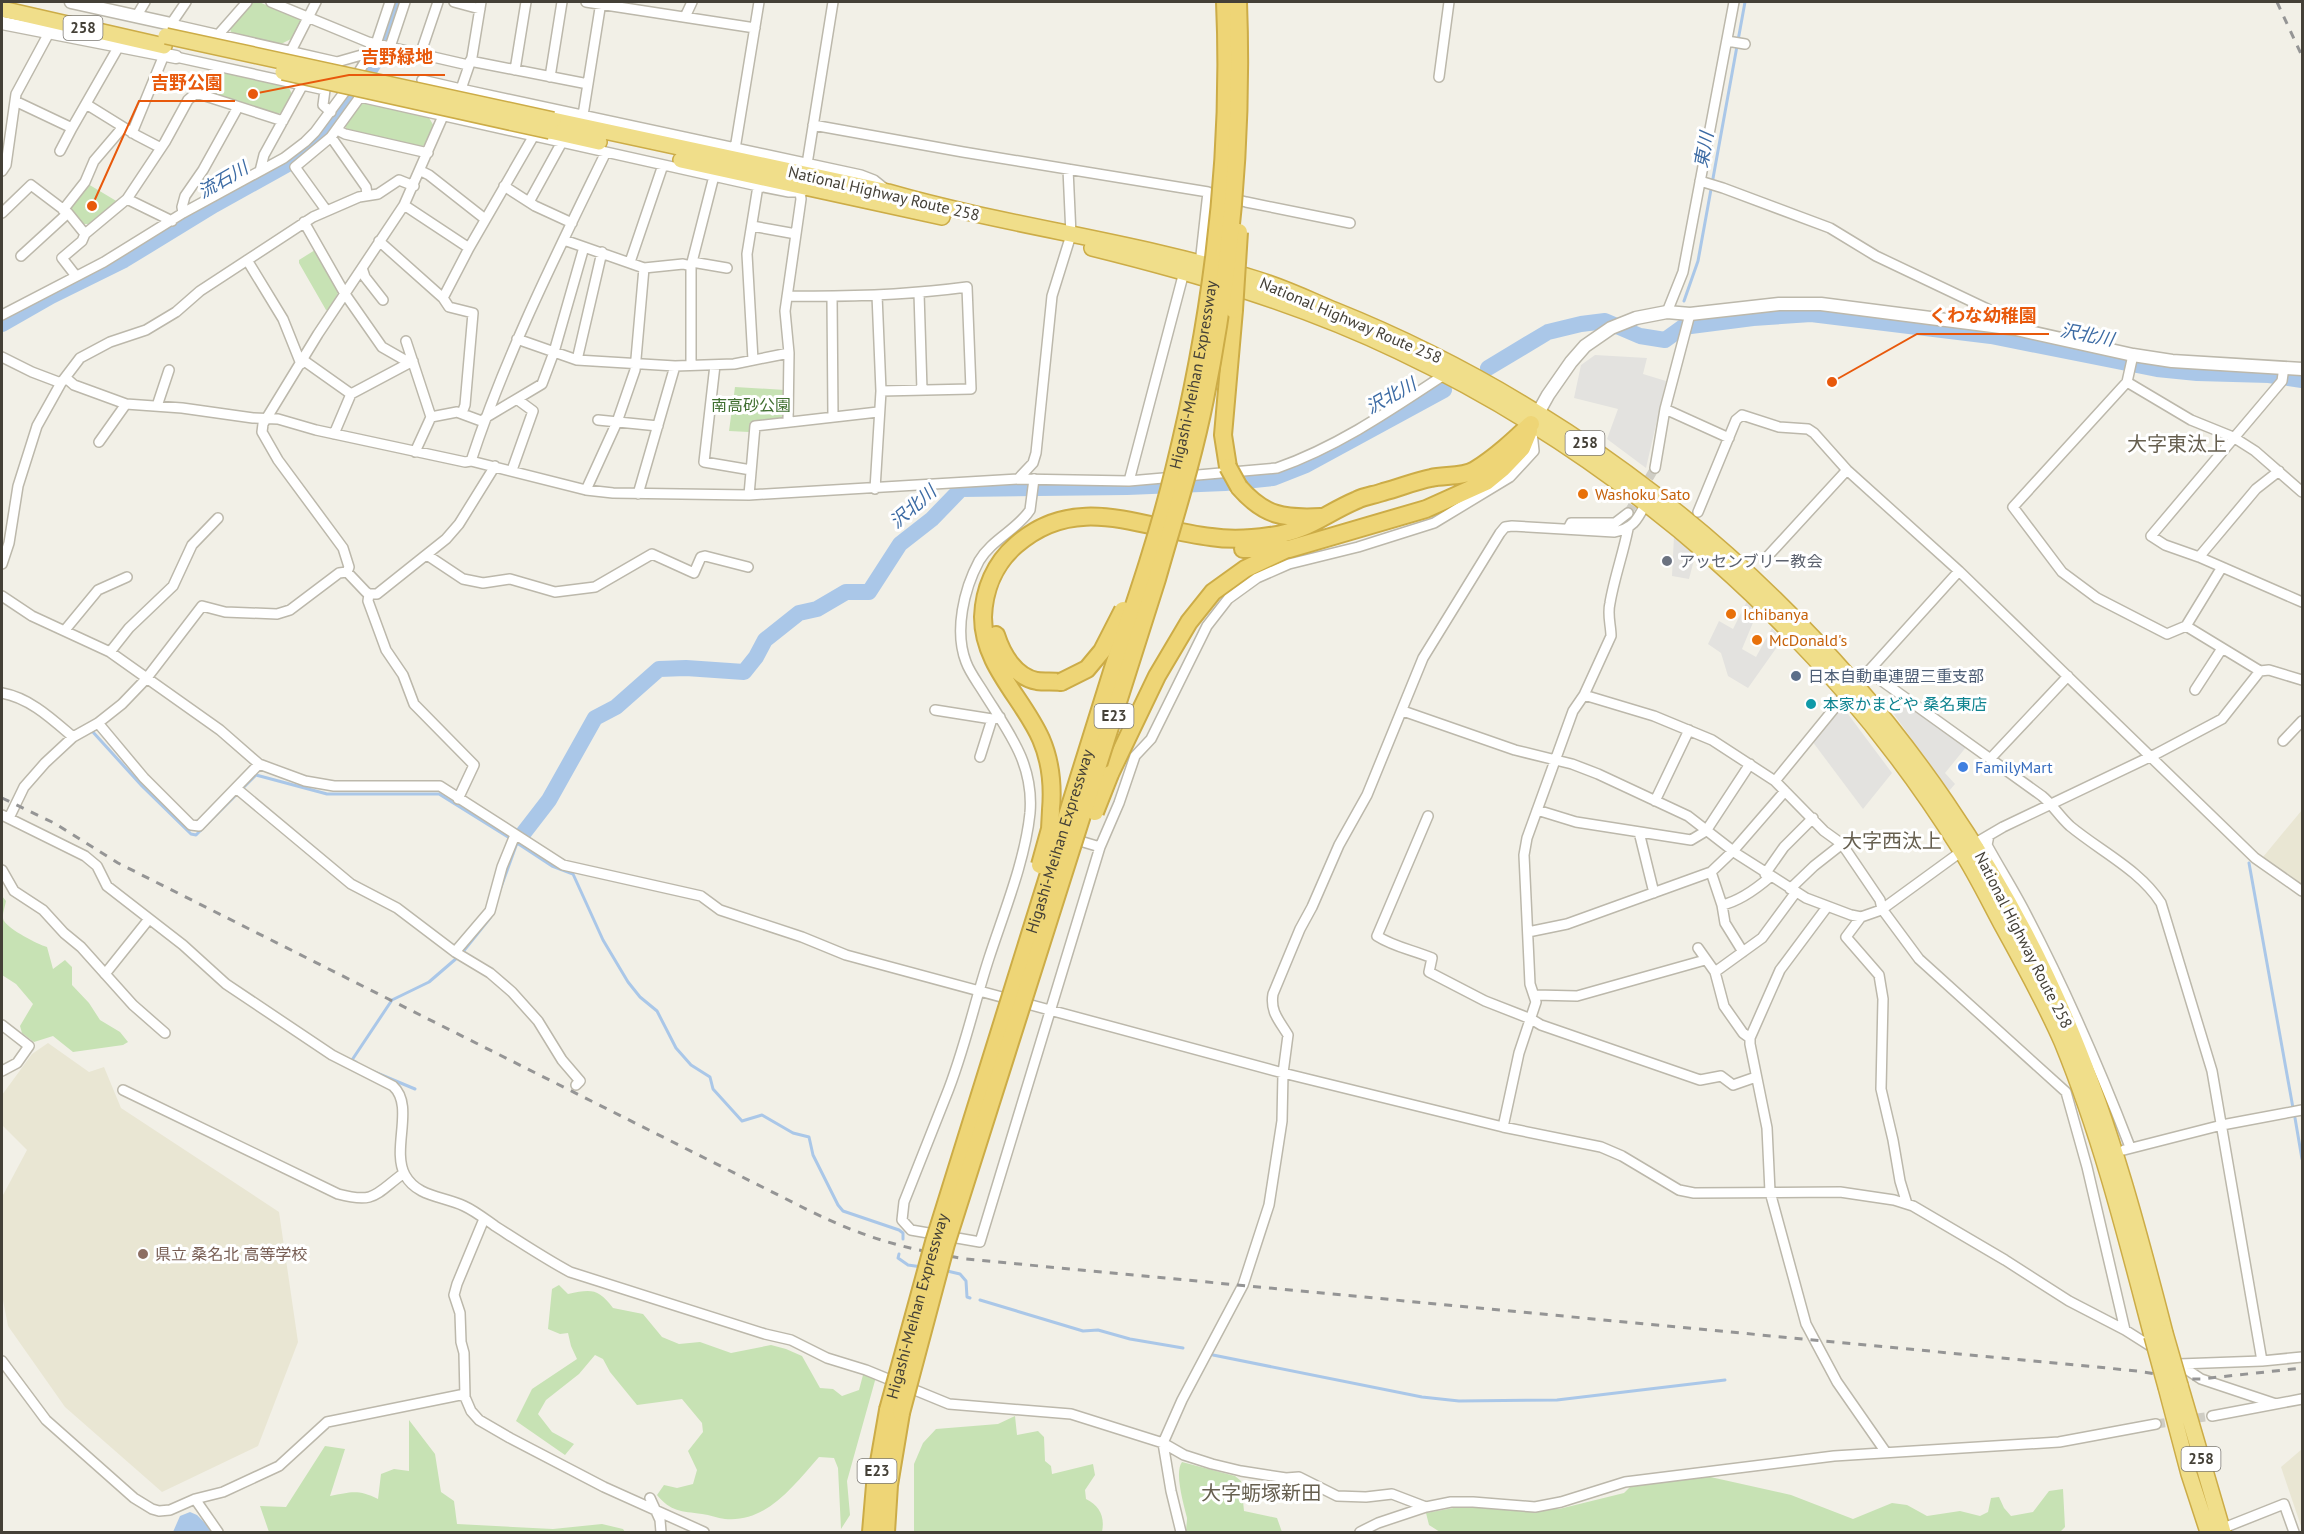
<svg xmlns="http://www.w3.org/2000/svg" width="2304" height="1534" font-family="'PT Sans','Noto Sans JP',sans-serif">
<rect width="100%" height="100%" fill="#f2f0e7"/>
<path fill="#e9e6d3" d="M2302,810V885L2263,857Z
M48,1043L89,1072L104,1067L121,1108L279,1212L298,1342L258,1446L162,1492L65,1407L8,1326L2,1295V1197L27,1150L2,1125V1095L32,1054Z
M2302,1449V1529L2281,1467Z"/>
<path fill="#c7e2b4" d="M252,2H259L301,20L293,38L281,44L231,33L230,27Z
M223,73L288,86L293,96L283,112L278,114L208,92L206,87L217,75Z
M364,103L428,116L435,128L427,144L420,147L347,131L345,125L359,106Z
M88,184L118,202L90,224H83L71,209L73,203Z
M315,250L339,291L329,311L326,310L299,263V260Z
M735,387L785,390V413L780,419L750,422L749,432L729,431Z
M2,896L6,901C5,907 1,916 4,921C10,930 37,944 47,947L53,969L65,960L72,967V985L89,1003L100,1020L120,1032L128,1042L123,1045L73,1052L53,1036L34,1042L22,1033L20,1026L33,1004L16,984L2,975Z
M559,1285L568,1294C591,1289 598,1288 613,1308L643,1314L662,1337L679,1344L700,1342L731,1353L771,1345L786,1349L802,1356L820,1388L833,1389L842,1396L859,1390L863,1375L876,1377L847,1481L850,1515L841,1529L838,1468L834,1458L819,1457C794,1485 767,1523 725,1519C717,1518 710,1515 702,1514C681,1511 671,1512 657,1495L664,1485L677,1488L693,1484L697,1470L688,1451L703,1432L702,1423L682,1399L637,1405L610,1372L603,1359L595,1355L579,1374L546,1400L538,1414L552,1432L574,1444L565,1455L516,1421L532,1389L577,1359L571,1346L568,1333L560,1334L548,1329L552,1289Z
M1015,1416L1017,1435L1038,1431L1044,1437L1045,1461L1051,1466L1052,1474L1093,1464L1095,1475L1085,1490L1086,1499C1100,1506 1105,1517 1102,1532H914V1464L923,1443L936,1429L998,1424Z
M409,1420L435,1454L441,1492L454,1501L457,1524L553,1529L602,1524L623,1529L625,1532H269L260,1506L286,1507L325,1446L345,1449L330,1496C351,1492 358,1489 378,1499L381,1474L394,1469L409,1471Z
M1182,1462L1235,1476L1241,1481L1244,1511L1277,1518L1282,1532H1186C1186,1528 1187,1522 1187,1518C1184,1505 1174,1473 1182,1462Z
M1697,1474L1791,1495L1853,1519L1892,1503L1907,1505L1927,1516L1960,1511L1980,1516L1988,1512L1991,1498L1999,1497L2004,1508L2011,1516L2033,1512L2049,1491L2063,1489L2065,1527L2060,1532H1440L1429,1525L1426,1513L1459,1507L1559,1509L1624,1493L1637,1480Z"/>
<path fill="#e3e2df" d="M1595,355L1647,358L1643,374L1666,381L1646,468L1607,439L1618,409L1574,398L1581,365Z
M1674,536L1695,556L1689,579L1672,576Z
M1747,601L1757,613L1742,649L1756,657L1772,628L1782,640L1748,688L1728,676L1721,653L1708,644L1719,621L1733,629Z
M1902,702L1967,746L1945,773L1955,784L1949,791L1893,713Z
M1842,706L1892,773L1863,809L1812,741Z"/>
<path fill="#aac7e8" d="M190,1512L197,1515L214,1532H173L180,1516Z"/>
<g fill="none" stroke-linecap="round" stroke-linejoin="round">
<path stroke="#aac7e8" stroke-width="3" d="M1684,301L1698,261L1745,2
M1640,336L1645,332C1655,334 1667,336 1673,327
M92,731L142,786L191,834L196,835L256,775L327,794H439L508,837
M2249,863L2293,1108
M501,887L517,843L552,866L573,874L603,940L628,982L640,997L657,1011L676,1048L691,1065L710,1077L713,1089L742,1121L762,1115L793,1133L809,1137L813,1155L838,1205L843,1211L899,1230L903,1233V1239
M462,953L490,918
M356,1062L352,1060L392,1000L429,982L458,957
M372,1071L415,1089
M2295,1118L2302,1159
M899,1254L898,1258L908,1265L922,1267
M943,1270L960,1274L966,1281L967,1297L970,1298
M980,1300L1083,1331L1098,1330L1130,1339L1183,1348
M1213,1355L1422,1397L1459,1401L1557,1400L1725,1380"/>
<path stroke="#aac7e8" stroke-width="16" d="M2,324L51,296L124,260L214,205L286,165L315,142L347,105L380,54L398,2
M1488,368L1548,332L1581,324L1605,321L1640,336L1665,340L1683,327L1753,318L1811,314L1991,336L2157,369L2197,373L2269,375L2302,380
M522,835L549,800L595,718L616,707L659,669L686,668L744,672L756,657L765,640L799,613L817,609L846,592H869L900,544L932,519L961,489L1127,487L1225,483L1273,478L1306,465L1444,390"/>
<path stroke="#cfcdc4" stroke-width="9" stroke-dasharray="9 4.5" stroke-linecap="butt" d="M1628,513L1655,468
M2156,1424L2212,1416"/>
<g stroke="#bcb8ab" stroke-width="12">
<path id="minor" d="M186,2L171,24L337,62L372,52
M271,2L368,42L468,65
M454,2L480,9
M481,2L472,57L461,89L861,175L874,180L884,188
M586,2L755,28
M136,17L145,2
M685,17L692,2
M218,35L247,2
M1727,41L1745,44
M390,47L405,2
M291,51L316,2
M420,55L438,2
M176,57L325,90L323,105L331,112
M470,61L588,84
M218,67L196,93L283,121
M360,70L376,44L390,2
M515,70L526,2
M550,77L562,2
M1439,77L1449,2
M422,80L461,89
M15,101L72,128L119,46
M86,104L136,135L161,148
M583,115L601,2
M813,125L963,152L1208,192L1246,202L1350,223
M337,130L345,134L428,153
M132,133L164,55
M331,137L366,187L367,194
M735,149L759,2
M60,151L72,128
M807,164L833,2
M2,171L6,165L16,94L50,31
M260,171L264,155L302,86
M421,171L429,175L485,219
M1700,181L1723,188L1830,228L1876,256L1998,314L2007,319L2016,329
M504,186L535,206L572,223
M529,202L562,142
M404,205L469,248L533,137
M63,210L85,182L94,161L123,127
M326,210L295,167L331,137L360,97L758,186L789,192L804,191
M2,213L31,185L68,213L85,234L82,241L62,258L76,276
M183,213L182,207L185,196L203,170L238,107
M172,221L127,199L165,142L188,100L196,93
M304,222L345,294L382,347L410,363
M752,226L796,234
M85,234L127,199
M564,240L644,268
M379,241L443,298L449,307L473,313L465,405L462,413
M21,256L68,213
M247,260L283,319L301,364
M630,262L663,165
M692,262L727,268
M1200,264L1208,192
M691,266L714,176
M362,268L365,277L383,300
M919,293L922,390
M787,296C847,297 907,295 967,287L971,389L881,391
M832,297L833,417
M443,298L469,248
M1667,312L1683,272L1734,2
M2,315L104,262L183,213L284,158L305,142L315,132L346,90
M517,339L577,360L675,366L734,364L789,353
M406,341L431,417L415,452
M2133,355L2127,382L2013,507L2062,572L2097,598L2167,634L2186,626
M2,357L32,372L61,383
M303,360L351,394L413,361
M577,360L602,252
M753,360L747,254L758,186
M715,365L704,462L751,470
M2284,367L2282,381L2151,536L2165,545L2199,557L2302,602
M66,378L74,385L126,404L182,408L253,418L278,419L316,430L465,462L471,461L586,490L613,493L749,495L1018,479L1129,481L1277,468C1337,447 1391,410 1444,375
M2127,382L2191,420L2233,437L2255,451L2302,492
M157,406L169,370
M1665,409L1729,438
M431,417L457,412L484,422
M485,418L542,384L554,352L584,247
M598,420L658,426
M788,422L789,353L785,311L801,199L800,192
M334,434L351,394
M99,442L126,404
M471,461C506,354 557,253 606,152
M1655,468L1665,409L1690,314
M512,470L533,411L518,400
M1018,479L1033,463L1036,453L1052,296L1071,235L1068,169
M1034,479L1030,510C1017,530 992,539 979,561C964,589 954,631 966,662C970,673 978,683 984,693C1009,733 1034,764 1030,813C1025,861 1004,912 989,958C974,1004 964,1052 946,1096C932,1132 918,1167 904,1202L902,1220L911,1230L980,1242L1100,847L1119,803L1135,756L1151,739L1207,626L1228,599L1257,578L1289,564L1358,547L1434,523L1510,477L1534,451L1532,432
M1129,481L1184,272
M875,489L881,391L877,295
M586,490L617,422L635,370L644,268L683,264L691,266V364
M638,494L675,366
M749,495L755,426L878,412
M1698,512L1736,420L1742,415L1779,427L1808,429L1814,433L1847,470L1959,571L2255,858L2302,891
M1569,527L1571,523H1615L1628,513
M427,555L463,579L483,583L510,579L555,592L595,587L652,554L694,573L701,557L705,556L748,567
M1767,557L1847,470
M2199,557L2256,489L2279,471
M2,564L9,543L18,486L37,426L61,383L80,358L110,342L146,330L176,312L200,291L313,217L359,197L378,194L399,180L414,186
M2222,567L2186,626L2260,671L2269,670L2302,680
M347,572L349,567L343,548L278,460L262,432L263,424L318,334L404,205L443,116
M369,594L368,601L386,650L403,675L414,704L474,765L458,799
M2,596L32,616L110,652L220,730L259,764
M65,630L98,590L127,577
M110,652L129,628L173,586L192,545L218,518
M1868,671L2042,796C2053,805 2059,816 2070,826C2100,851 2140,870 2161,903L2212,1071L2262,1361
M1856,685L1959,571
M2195,690L2221,650
M2,693C30,698 52,719 73,737
M1584,695L1654,716L1712,740L1775,781L1824,831L1842,844L1880,900L1882,909L1919,959L2066,1092L2087,1167L2125,1330
M935,710L992,719L1000,717
M1403,711L1515,750L1572,764L1598,774L1688,816L1737,854L1806,898L1851,915L1861,917L1881,910L1962,851L2003,827L2156,754L2222,719L2260,671
M98,723L144,778L191,825L199,826L259,764L305,781L334,786H440L563,865L701,896L720,910L802,937L846,955L1283,1073L1503,1127L1601,1147L1622,1156L1679,1190L1694,1193L1840,1192L1894,1200L1913,1206L2005,1260L2069,1301L2125,1330L2155,1349
M2283,741L2302,721
M980,757L992,719
M1990,759L2068,676
M1775,781L1846,694
M236,788L351,884L397,908L455,952
M1655,801L1689,730
M1537,810L1576,822L1691,840L1706,831L1750,764
M2,815L85,856L97,866L107,886L183,945L226,984L332,1055L393,1086C415,1106 391,1149 405,1175C417,1197 443,1196 464,1206C475,1211 485,1219 495,1226C520,1242 544,1258 570,1272L765,1334L791,1340L827,1358L866,1370L949,1404L1071,1414L1163,1443L1184,1455L1212,1464L1241,1471L1286,1478L1299,1477L1337,1496L1366,1497L1392,1494L1426,1507
M1428,816L1377,936C1394,947 1413,950 1432,958L1429,972L1485,1001L1531,1019L1541,1025L1700,1080L1721,1076L1733,1085L1756,1077
M9,818L24,787L45,763L73,737L98,723L122,704L146,679L202,606L225,612L277,614L290,610L339,573L347,572L366,592L369,594H377L446,539L459,524L495,466
M1639,832L1654,893
M515,835L502,867L490,911L455,952L490,973L512,992L538,1021L562,1060L580,1081L576,1085
M1989,835L1987,845C2000,869 2015,892 2027,916C2066,991 2100,1069 2130,1147
M1070,838L1100,847
M2,870L14,891L43,910L64,933L81,947L133,1005L165,1033
M1711,872L1722,905L1725,923L1743,952
M1765,874L1784,847L1813,818
M1790,889L1814,866L1842,844
M1722,905C1740,901 1756,889 1770,877
M1827,907L1780,970L1750,1038V1044L1767,1128L1770,1192L1806,1324L1837,1382L1885,1451
M1861,917L1846,937L1879,975L1883,999L1881,1089L1893,1140L1900,1181L1907,1204
M1528,932L1567,924L1711,872L1733,851L1785,791
M1698,948L1715,972L1724,1006L1743,1033L1750,1038
M1715,972L1762,938L1796,892
M105,974L149,919
M1535,995L1577,996L1705,960
M2,1025L29,1046L17,1063L2,1071
M123,1090L338,1194C376,1204 375,1194 404,1173
M1503,1127L1519,1053L1536,1002L1530,984L1524,855L1527,838L1573,711L1584,695L1611,636C1611,625 1607,615 1610,603C1614,579 1623,554 1628,529
M2124,1150L2222,1125L2302,1110
M2,1361L46,1420L134,1498L152,1509L159,1511L170,1510L195,1499L223,1492L279,1466L327,1422L460,1395L465,1397L471,1411L479,1420L510,1438L604,1487L704,1532
M2174,1361L2201,1379L2276,1404
M2179,1364L2262,1361L2302,1357
M465,1397L464,1353L461,1342L460,1313L454,1295L457,1284L484,1219
M2212,1416L2302,1399
M650,1498L660,1520L661,1532
M195,1499L218,1532
M2221,1529L2284,1504L2294,1532
M1181,1532L1171,1491L1163,1443L1182,1400L1243,1285L1269,1205L1282,1121L1283,1073L1288,1035C1279,1020 1270,1012 1273,994L1300,929L1312,907L1339,845L1367,795L1423,658L1500,533L1505,527L1512,526L1614,532C1635,528 1638,518 1647,501
M1360,1532L1378,1523L1426,1507L1451,1502H1473L1535,1507L1561,1502L1625,1482L1834,1456L2059,1442L2156,1424"/>
</g>
<g stroke="#bcb8ab" stroke-width="15">
<path id="tertiary" d="M71,2L171,24
M2,23L176,57
M1533,422L1548,395L1571,362L1585,346L1611,328L1636,318L1667,312L1690,314L1779,304H1821L2016,329L2133,355L2172,361L2302,369"/>
</g>
<g stroke="#ccac47" stroke-width="18">
<path id="trunk" d="M2,9L164,46
M553,120L888,192C1010,227 1136,241 1256,279C1283,287 1308,299 1334,310C1659,440 1938,708 2072,1034C2112,1130 2139,1232 2165,1333
M550,131L599,142
M681,160L942,217
M1092,248C1197,274 1300,304 1398,351C1626,459 1826,635 1960,849C1976,874 1989,901 2003,927C2024,965 2045,1003 2062,1042C2101,1137 2126,1237 2152,1336
M2180,1385L2223,1532
M2166,1387L2189,1474L2208,1532"/>
</g>
<g stroke="#ccac47" stroke-width="20">
<path id="motorway" d="M1228,467L1223,435L1234,310
M1239,487C1264,516 1284,519 1321,517
M1243,549H1289L1426,509L1486,482L1503,468L1522,448L1529,431
M996,635C1002,654 1015,677 1037,681C1044,682 1054,681 1061,682
M1110,774L1157,676L1189,622L1213,592L1245,569L1285,550
M1051,810C1053,786 1051,762 1041,739C1023,698 983,665 983,617C984,589 995,563 1016,545C1077,491 1142,529 1211,537C1230,540 1250,539 1270,536C1308,531 1324,514 1357,500C1365,496 1375,495 1383,492C1399,488 1415,481 1431,478C1444,475 1464,477 1475,470C1496,457 1514,440 1531,424
M871,1532L875,1485L888,1410
M886,1532L889,1485L901,1413"/>
</g>
<use href="#minor" stroke="#fff" stroke-width="9"/>
<use href="#tertiary" stroke="#fff" stroke-width="12"/>
<use href="#trunk" stroke="#f0de8a" stroke-width="15"/>
<use href="#motorway" stroke="#eed576" stroke-width="16"/>
<path stroke="#959595" stroke-width="3" stroke-dasharray="8 8" stroke-linecap="butt" d="M2277,2L2302,56
M2,798L54,823L118,863L810,1211C865,1238 905,1249 966,1259L2138,1371L2186,1379H2201L2302,1368"/>
<g stroke="#ccac47" stroke-width="18" stroke-linecap="butt">
<path id="trunk-bridge" d="M166,36L553,120
M283,72L550,131
M2165,1333L2180,1385
M2152,1336L2166,1387"/>
</g>
<g stroke="#ccac47" stroke-width="20" stroke-linecap="butt">
<g id="motorway-bridge">
<path d="M1234,310L1239,232"/>
<path d="M1228,467L1239,487"/>
<path d="M1061,682L1087,669L1102,651L1123,610"/>
<path d="M1095,812L1110,774"/>
<path d="M1040,865L1050,829L1051,810"/>
<path id="s1" d="M888,1410L934,1242L1114,665C1136,600 1158,536 1174,470C1212,317 1232,159 1225,2"/>
<path d="M901,1413L946,1244L1157,579C1174,519 1193,460 1205,399C1231,269 1243,134 1238,2"/>
</g>
</g>
<use href="#trunk-bridge" stroke="#f0de8a" stroke-width="15"/>
<use href="#motorway-bridge" stroke="#eed576" stroke-width="16"/>
</g>
<g fill="#e8710a" stroke="#fff" stroke-width="2">
<circle cx="1583" cy="494" r="6"/>
<circle cx="1731" cy="614" r="6"/>
<circle cx="1757" cy="640" r="6"/>
</g>
<circle fill="#6b7280" stroke="#fff" stroke-width="2" cx="1667" cy="561" r="6"/>
<circle fill="#5c6f8a" stroke="#fff" stroke-width="2" cx="1796" cy="676" r="6"/>
<circle fill="#0f9aa8" stroke="#fff" stroke-width="2" cx="1811" cy="704" r="6"/>
<circle fill="#3f7fe0" stroke="#fff" stroke-width="2" cx="1963" cy="767" r="6"/>
<circle fill="#8d6e63" stroke="#fff" stroke-width="2" cx="143" cy="1254" r="6"/>
<g text-anchor="middle" stroke-width="6" stroke-linejoin="round" paint-order="stroke">
<g fill="#fff" stroke="#7c7973" stroke-width="1.5">
<rect x="63.5" y="16" width="39" height="24" rx="4.5"/>
<rect x="1565.5" y="431" width="39" height="24" rx="4.5"/>
<rect x="1094.5" y="704" width="39" height="24" rx="4.5"/>
<rect x="2181.5" y="1447" width="39" height="24" rx="4.5"/>
<rect x="857.5" y="1459" width="39" height="24" rx="4.5"/>
</g>
<g font-size="15" font-weight="bold" fill="#444037">
<text x="83" y="33">258</text>
<text x="1585" y="448">258</text>
<text x="1114" y="721">E23</text>
<text x="2201" y="1464">258</text>
<text x="877" y="1476">E23</text>
</g>
<g font-size="16" fill="#444037" stroke="#fff">
<text transform="translate(884 193) rotate(13)" y="6">National Highway Route 258</text>
<text transform="translate(1351 320) rotate(23)" y="6">National Highway Route 258</text>
<text dy="6" stroke="none"><textPath href="#s1" startOffset="1080">Higashi-Meihan Expressway</textPath></text>
<text dy="6" stroke="none"><textPath href="#s1" startOffset="594">Higashi-Meihan Expressway</textPath></text>
<text transform="translate(2024 940) rotate(63)" y="6">National Highway Route 258</text>
<text dy="6" stroke="none"><textPath href="#s1" startOffset="108">Higashi-Meihan Expressway</textPath></text>
</g>
<g font-size="16" fill="#406f30" stroke="#fff">
<text x="751" y="411">南高砂公園</text>
</g>
<g font-size="16" fill="#c56008" stroke="#fff" text-anchor="start">
<text x="1595" y="500">Washoku Sato</text>
<text x="1743" y="620">Ichibanya</text>
<text x="1769" y="646">McDonald's</text>
</g>
<g font-size="16" fill="#5b616d" stroke="#fff" text-anchor="start">
<text x="1679" y="567">アッセンブリー教会</text>
</g>
<g font-size="16" fill="#4e5e75" stroke="#fff" text-anchor="start">
<text x="1808" y="682">日本自動車連盟三重支部</text>
</g>
<g font-size="16" fill="#0d838f" stroke="#fff" text-anchor="start">
<text x="1823" y="710">本家かまどや 桑名東店</text>
</g>
<g font-size="16" fill="#366cbe" stroke="#fff" text-anchor="start">
<text x="1975" y="773">FamilyMart</text>
</g>
<g font-size="16" fill="#785e54" stroke="#fff" text-anchor="start">
<text x="155" y="1260">県立 桑名北 高等学校</text>
</g>
<g font-size="18" font-style="italic" fill="#3c6ba4" stroke="#fff">
<text transform="translate(1704 150) rotate(-80)" y="6">東川</text>
<text transform="translate(223 180) rotate(-30)" y="6">流石川</text>
<text transform="translate(2087 335) rotate(11)" y="6">沢北川</text>
<text transform="translate(1391 396) rotate(-29)" y="6">沢北川</text>
<text transform="translate(913 507) rotate(-41)" y="6">沢北川</text>
</g>
<g font-size="20" fill="#665f4f" stroke="#fff">
<text x="2177" y="451">大字東汰上</text>
<text x="1892" y="848">大字西汰上</text>
<text x="1261" y="1500">大字蛎塚新田</text>
</g>
</g>
<path fill="none" stroke="#e8590c" stroke-width="2" d="M253 94L349 75H445M92 206L139 101H235M1832 382L1917 334H2049"/>
<g fill="#e8590c" stroke="#fff" stroke-width="2">
<circle cx="253" cy="94" r="6"/>
<circle cx="92" cy="206" r="6"/>
<circle cx="1832" cy="382" r="6"/>
</g>
<g font-size="18" text-anchor="middle" font-weight="bold" fill="#e8590c" stroke="#fff" stroke-width="6" stroke-linejoin="round" paint-order="stroke">
<text x="397" y="63">吉野緑地</text>
<text x="187" y="89">吉野公園</text>
<text x="1983" y="322">くわな幼稚園</text>
</g>
<rect width="2304" height="1534" fill="none" stroke="#444037" stroke-width="6"/>
</svg>
